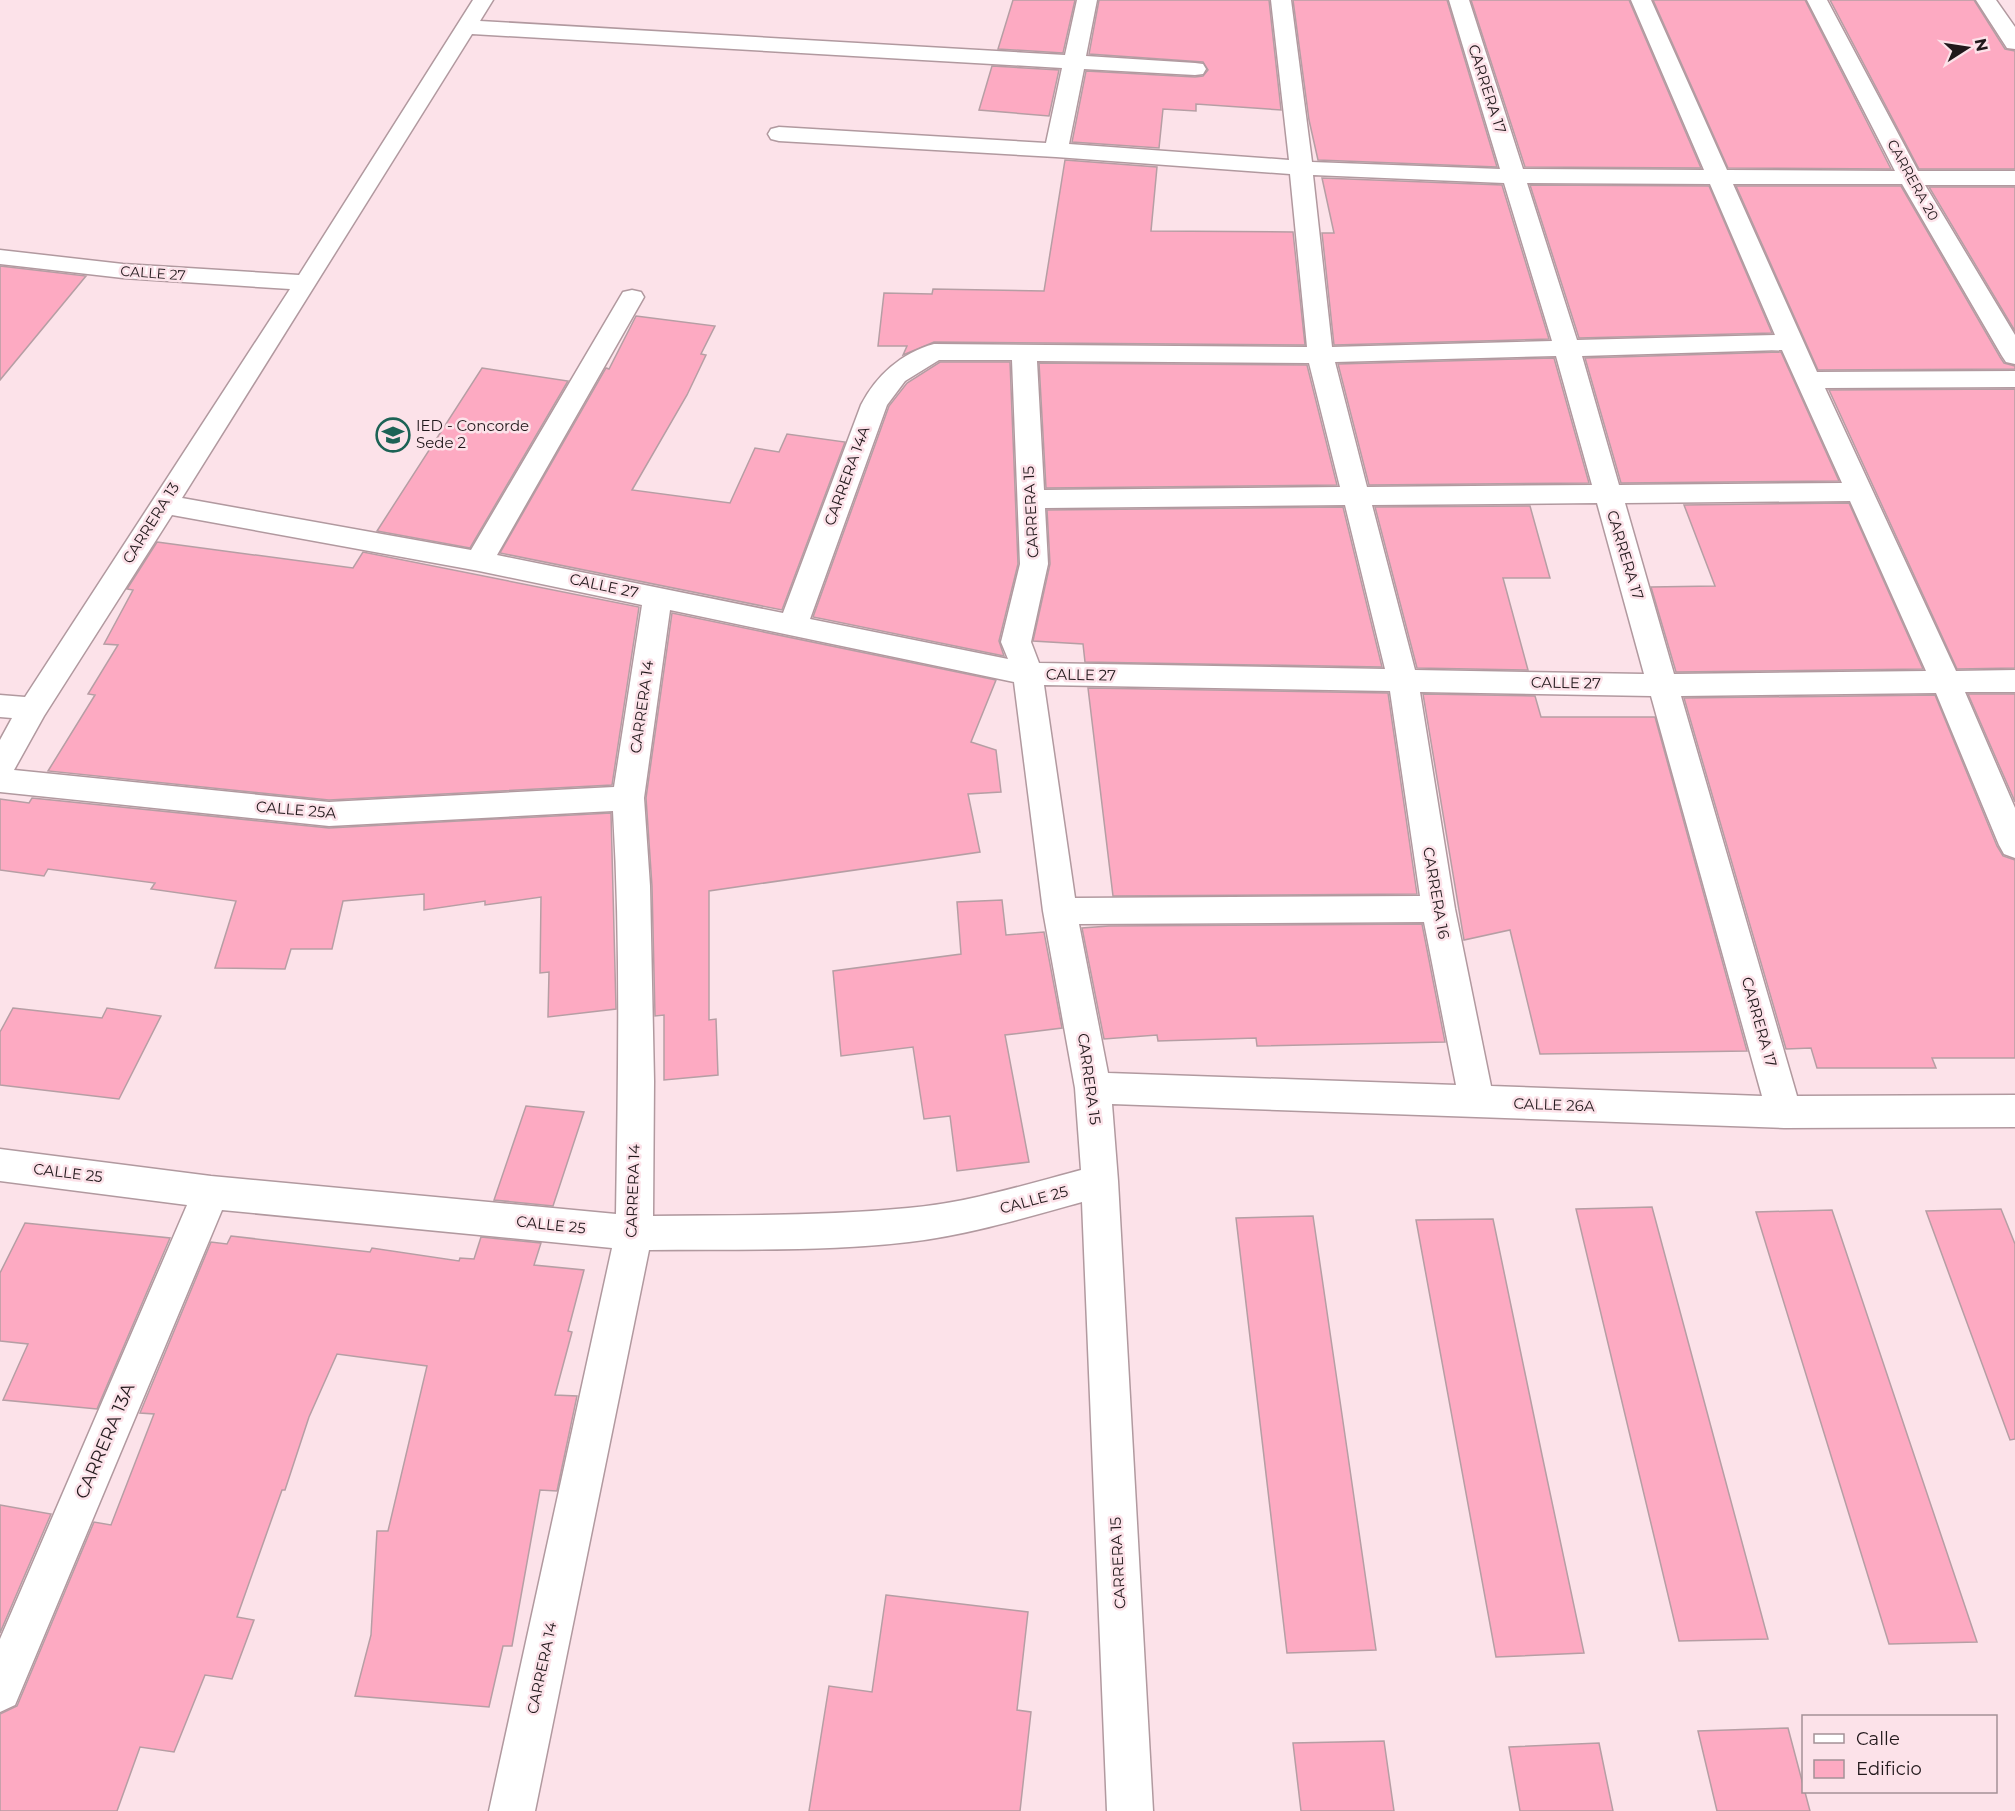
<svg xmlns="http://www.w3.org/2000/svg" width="2015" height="1811" font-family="Montserrat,sans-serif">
<rect width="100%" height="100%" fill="#fce2e9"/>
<path fill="#fdaac2" stroke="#b69ea4" stroke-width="1.5" d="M1013,0H1075L1063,53L998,49Z
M1099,0H1269L1281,110L1196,104V111L1163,109L1159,148L1072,142L1086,71L1195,77L1203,76L1208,70L1203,62L1089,54Z
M1293,0H1447L1497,167L1318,160L1309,120Z
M1471,0H1629L1701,168L1525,167Z
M1653,0H1805L1891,169L1728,168Z
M1830,0H1974L2005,49L2015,51V169H1919Z
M992,66L1059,70L1049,116L979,110Z
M1065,160L1157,167L1151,231L1293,232L1305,345L934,342L903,355L907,346H878L884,293L932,294L933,289L1044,291Z
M1322,178L1502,185L1549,339L1334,345L1322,233H1334Z
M1530,185L1709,186L1772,333L1579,338Z
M1736,186H1901L2000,357L2004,363L2015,366V369L1818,370Z
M1929,187H2015V331Z
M0,266L86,276L0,380Z
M636,316L715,326L701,354L706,355L687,395L632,490L730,503L755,448L779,452L787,434L845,442L782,610L500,553L606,368L609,369Z
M1781,352L1839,481L1621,483L1585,358Z
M1554,358L1589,483L1369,485L1338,364Z
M940,362H1010L1018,564L999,641L1004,656L813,617L889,406L907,383Z
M1039,363L1307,365L1337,485L1046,488Z
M482,368L568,381L470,548L377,531Z
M2015,389V668L1957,669L1829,390Z
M1849,503L1923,669L1676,672L1651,587L1715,586L1684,505Z
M1530,506L1550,578H1503L1528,670L1417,668L1375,507Z
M1343,507L1382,667L1085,662L1083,644L1033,641L1050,564L1047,510Z
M157,542L353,568L363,552L639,607L612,785L329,800L48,771L95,695L88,694L118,645L104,644L133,590L127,589Z
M672,613L996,680L971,742L996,750L1001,792L968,794L980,852L709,891V1020L716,1019L718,1075L664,1080V1015L655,1016L652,886L646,798Z
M1088,688L1388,693L1417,894L1113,896Z
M1423,694L1535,696L1541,717H1655L1747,1051L1540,1054L1510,930L1464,940Z
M1968,694H2015V802Z
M1935,695L1997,846L2003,856L2015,860V1058H1932L1936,1068H1817L1811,1048L1786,1049L1684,698Z
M32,798L329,828L611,813L616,1009L548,1017L549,972L540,973L541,897L485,905V901L424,910V894L343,901L332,949H291L285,969L215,968L236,901L151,889L155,883L48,869L44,876L0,870V799L29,803Z
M1002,900L1006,935L1044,932L1062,1028L1005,1035L1029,1162L957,1171L950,1116L924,1119L913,1047L841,1056L833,971L961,954L957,902Z
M1422,924L1445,1042L1257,1046L1256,1038L1158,1041L1157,1035L1104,1039L1082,928L1109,926Z
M13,1008L102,1018L107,1008L161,1016L119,1099L0,1085V1032Z
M526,1106L584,1112L553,1206L494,1200Z
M1652,1207L1711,1427L1768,1639L1679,1641L1576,1209Z
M2001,1209L2015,1244V1439L2010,1440L1926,1211Z
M1832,1210L1909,1440L1977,1642L1889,1644L1756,1212Z
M1313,1216L1347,1449L1376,1650L1287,1653L1236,1218Z
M1493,1219L1542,1455L1584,1653L1496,1657L1416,1220Z
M25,1223L170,1238L97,1409L3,1400L28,1344L0,1341V1273Z
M231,1236L370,1252L372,1248L459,1261L460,1258L474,1259L481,1237L541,1243L534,1265L584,1270L568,1331L572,1332L555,1395L577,1396L557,1491L540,1490L512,1646H503L489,1707L355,1696L371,1635L377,1531H388L427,1366L337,1354L309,1417L285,1490H282L237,1617L254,1620L232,1679L205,1675L174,1752L140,1747L117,1811H0V1714L17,1706L94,1522L111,1525L154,1414L140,1413L211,1242L227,1244Z
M0,1505L51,1514L0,1633Z
M886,1595L1028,1612L1017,1710L1031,1712L1020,1811H809L829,1686L872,1692Z
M1788,1728L1810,1811H1717L1698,1731Z
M1384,1741L1394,1811H1301L1293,1743Z
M1599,1743L1613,1811H1520L1509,1747Z"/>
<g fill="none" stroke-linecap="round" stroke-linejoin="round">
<g stroke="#b1999f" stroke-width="3">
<path id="minor" d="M473,0H493L480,21L1065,55L1077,0H1097L1086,56L1195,63L1203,64L1206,69L1203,74L1195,75L1084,69L1069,144L1289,160L1271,0H1291L1312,162L1500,169L1449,0H1469L1523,169L1704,170L1631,0H1651L1727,170L1895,171L1807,0H1827L1918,171H2015V185H1925L2015,335V364L2006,362L2002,356L1902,184H1733L1817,372L2015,371V387L1825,388L1956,671L2015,670V692H1965L2015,808V858L2004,854L1999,845L1936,693L1681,696L1797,1096L2015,1095V1127L1784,1128L1112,1104L1118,1181L1153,1811H1107L1082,1202C1025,1218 968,1235 909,1242C823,1252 735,1249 649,1250L535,1811H489L612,1248L222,1210L15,1705L0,1712V1639L187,1205L0,1181V1149L211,1176L616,1214C618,1080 621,945 613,811L329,826L0,792V740L12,718L0,717V695L25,697L290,289L123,278L0,264V250L123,264L299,275ZM472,34L1062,68L1046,143L779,127L771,129L768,134L771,139L779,141L1056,157L1290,174L1307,347L934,344C901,353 876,376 861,405L783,613L497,555L644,297L641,292L632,290L623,292L620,297L471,550L182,498ZM1313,175L1504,183L1552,341L1332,347ZM1527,183L1710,184L1775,335L1577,340ZM1782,350L1842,483L1619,485L1582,356ZM1556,356L1592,485L1367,487L1335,362ZM939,360H1012L1020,564L1001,642L1008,659L810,619L887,405L905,381ZM1037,361L1309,363L1340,487L1044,490ZM1850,501L1926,671L1674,674L1625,503ZM1597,503L1644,674L1415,670L1372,505ZM1345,505L1385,669L1039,663L1031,642L1048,564L1045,508ZM172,515L479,571L642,605L614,787L329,802L14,770L44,716ZM670,610L1014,682L1043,911L1075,1088L1081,1170C1024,1185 967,1203 908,1208C823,1216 738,1215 653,1216L654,1081L650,886L644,798ZM1044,685L1390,691L1420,896L1075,898ZM1420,692L1651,696L1762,1096L1491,1086L1455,909ZM1424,922L1456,1085L1108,1073L1079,924Z
M1976,0H1996L2015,27V49L2007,48Z"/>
</g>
<use href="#minor" fill="#fff" fill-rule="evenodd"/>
</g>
<defs>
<g id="school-ring" transform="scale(1.725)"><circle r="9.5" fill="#fce2e9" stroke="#1c6255" stroke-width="1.5"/><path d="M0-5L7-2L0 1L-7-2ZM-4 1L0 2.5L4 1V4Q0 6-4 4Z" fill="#1c6255"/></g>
</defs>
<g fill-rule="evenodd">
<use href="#school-ring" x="393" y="435"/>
</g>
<g text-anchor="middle" stroke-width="5" stroke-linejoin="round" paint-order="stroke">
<g font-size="14" fill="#21181b" stroke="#fce2e9">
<text transform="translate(1913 180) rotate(61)" y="5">CARRERA 20</text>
<text transform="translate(153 273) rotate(4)" y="5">CALLE 27</text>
</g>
<g font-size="15" fill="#21181b" stroke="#fce2e9">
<text transform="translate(1487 89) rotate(72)" y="5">CARRERA 17</text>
<text transform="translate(847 476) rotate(-70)" y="5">CARRERA 14A</text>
<text transform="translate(1031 512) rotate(-93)" y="5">CARRERA 15</text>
<text transform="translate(151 523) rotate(-58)" y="5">CARRERA 13</text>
<text transform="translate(1625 555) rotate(73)" y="5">CARRERA 17</text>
<text transform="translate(604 586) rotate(12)" y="5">CALLE 27</text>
<text transform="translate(1081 675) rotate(1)" y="5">CALLE 27</text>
<text transform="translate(1566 683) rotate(1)" y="5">CALLE 27</text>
<text transform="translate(642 707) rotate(-82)" y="5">CARRERA 14</text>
<text transform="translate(296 810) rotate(5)" y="5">CALLE 25A</text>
<text transform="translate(1436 893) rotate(80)" y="5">CARRERA 16</text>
<text transform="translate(1759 1022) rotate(74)" y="5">CARRERA 17</text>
<text transform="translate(1089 1079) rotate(82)" y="5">CARRERA 15</text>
<text transform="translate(1554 1105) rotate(2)" y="5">CALLE 26A</text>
<text transform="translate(68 1173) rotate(7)" y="5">CALLE 25</text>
<text transform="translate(633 1191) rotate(-88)" y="5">CARRERA 14</text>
<text transform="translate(1034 1200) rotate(-15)" y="5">CALLE 25</text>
<text transform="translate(551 1225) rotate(6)" y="5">CALLE 25</text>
<text transform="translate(1118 1563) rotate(-93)" y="5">CARRERA 15</text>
<text transform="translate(542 1668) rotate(-78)" y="5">CARRERA 14</text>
</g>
<g font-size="15" fill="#21181b" stroke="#fce2e9" text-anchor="start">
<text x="416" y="431">IED - Concorde<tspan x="416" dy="17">Sede 2</tspan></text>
</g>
<g font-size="18" fill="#21181b" stroke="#fce2e9">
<text transform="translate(105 1441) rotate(-67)" y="6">CARRERA 13A</text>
</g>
</g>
<rect x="1802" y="1715" width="195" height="78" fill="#fce2e9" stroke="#a49197" stroke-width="1.5"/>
<rect x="1814" y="1734" width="30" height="9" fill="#ffffff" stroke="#a49197" stroke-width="1.5"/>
<text x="1856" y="1745" font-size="18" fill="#21181b">Calle</text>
<rect x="1814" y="1760" width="30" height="18" fill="#fdaac2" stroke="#a49197" stroke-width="1.5"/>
<text x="1856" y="1775" font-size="18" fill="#21181b">Edificio</text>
<g transform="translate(1967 48) rotate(78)" stroke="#fce2e9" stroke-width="4.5" paint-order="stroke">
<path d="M0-4.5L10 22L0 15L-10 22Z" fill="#21181b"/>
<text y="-9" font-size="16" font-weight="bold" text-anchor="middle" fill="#21181b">N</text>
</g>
</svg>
